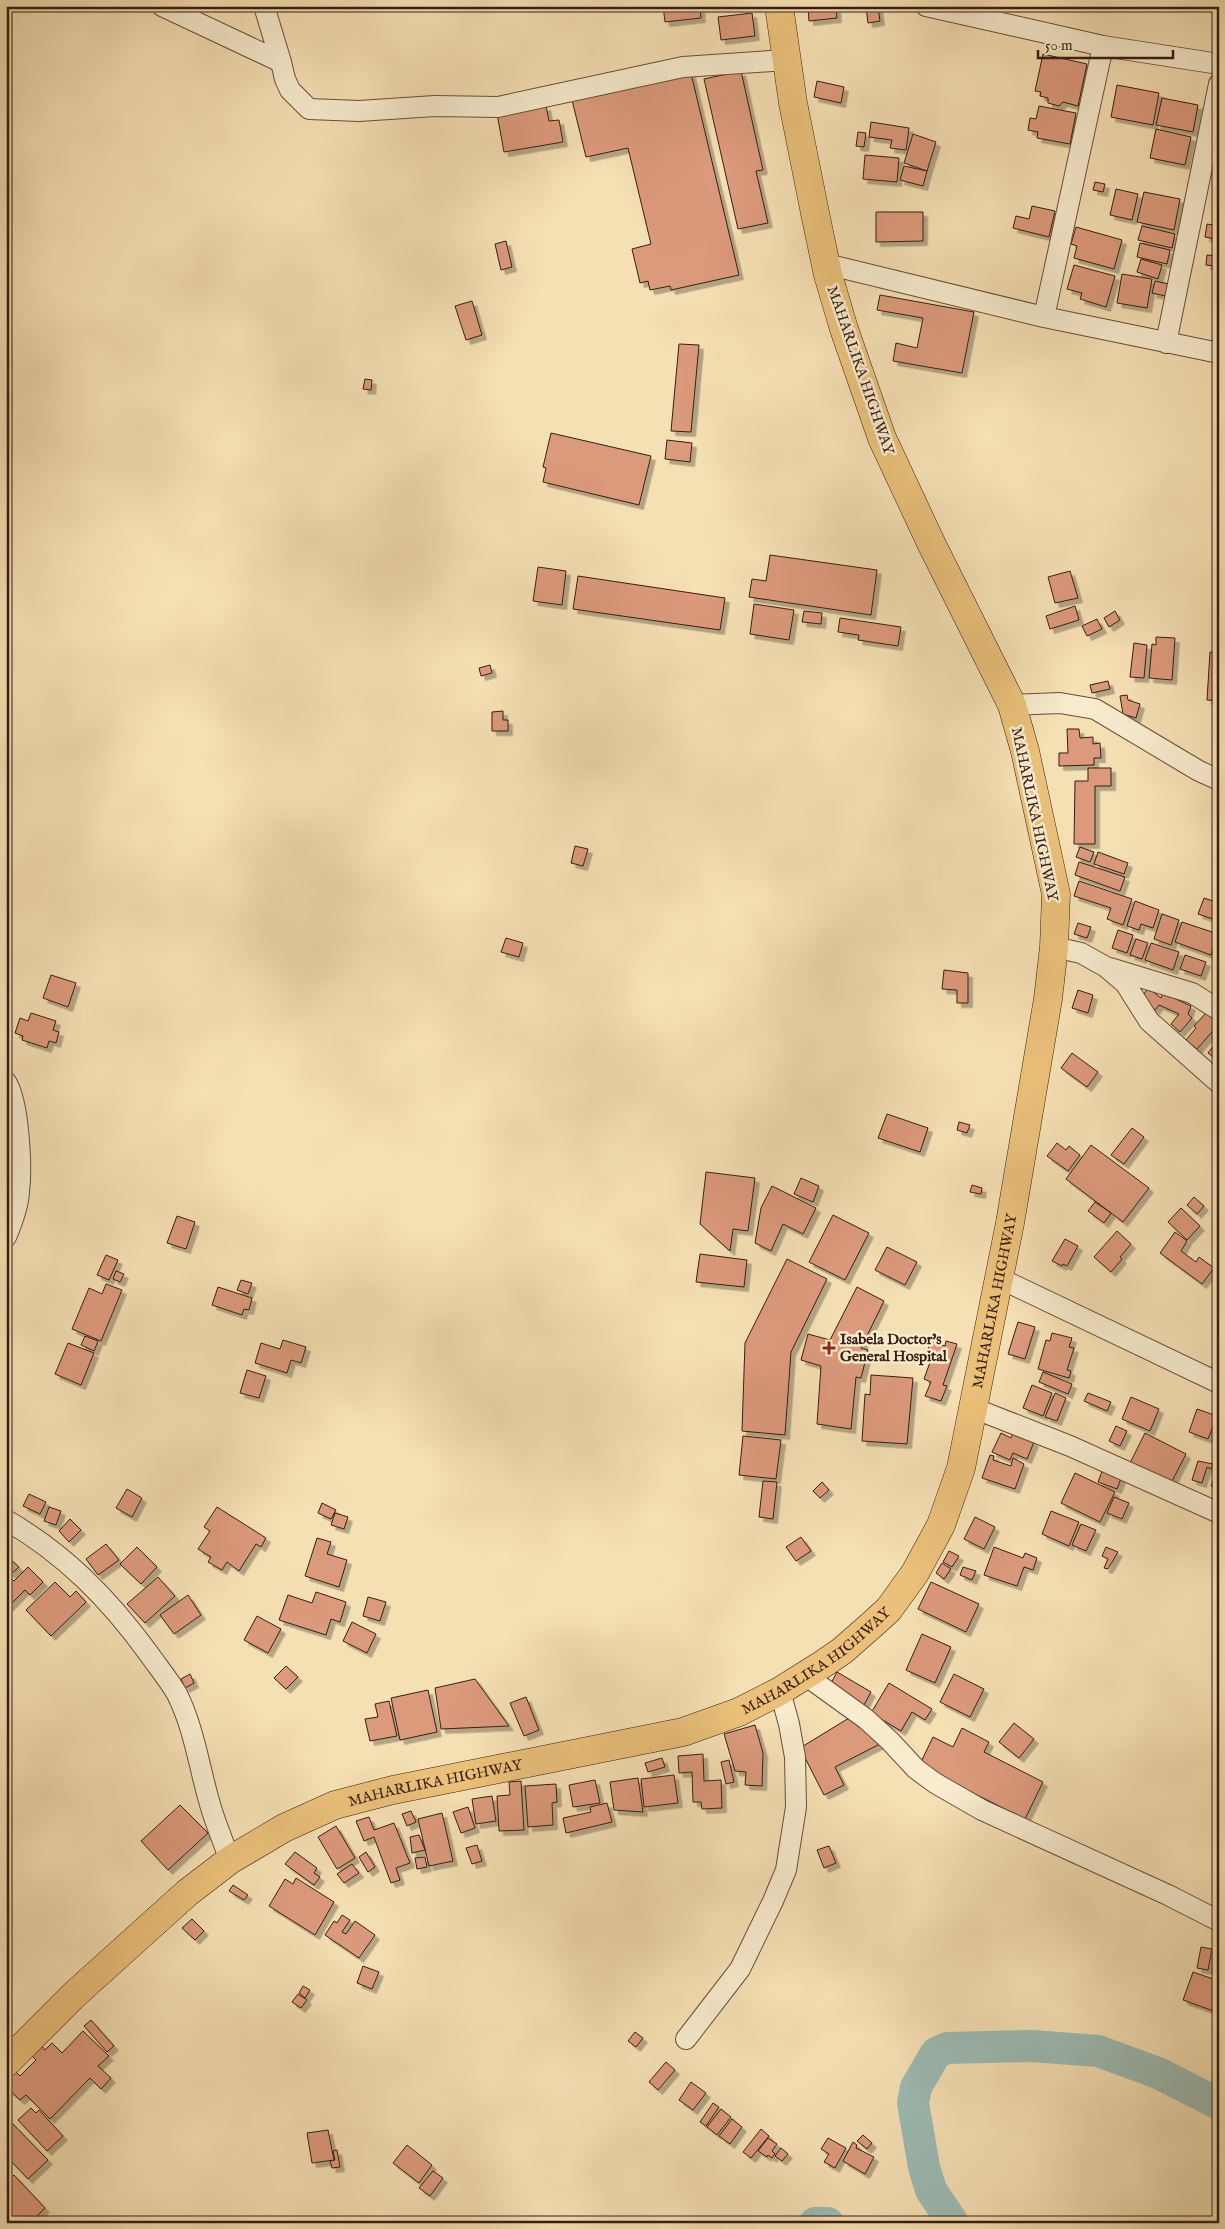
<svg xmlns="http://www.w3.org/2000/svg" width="1225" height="2229" font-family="'IM FELL English',serif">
<defs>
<filter id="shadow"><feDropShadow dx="4.5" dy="4.5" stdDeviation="0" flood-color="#0004"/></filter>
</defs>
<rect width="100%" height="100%" fill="#f5e0b4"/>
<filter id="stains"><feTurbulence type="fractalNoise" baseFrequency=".004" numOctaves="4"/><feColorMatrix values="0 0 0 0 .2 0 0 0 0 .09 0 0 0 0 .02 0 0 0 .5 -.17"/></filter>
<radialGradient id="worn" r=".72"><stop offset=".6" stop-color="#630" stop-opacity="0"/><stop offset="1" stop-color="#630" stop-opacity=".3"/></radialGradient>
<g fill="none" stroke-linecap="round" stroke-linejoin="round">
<path stroke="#9dbbb4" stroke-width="32" d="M815,2223H828
M953,2223L931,2190L924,2167L913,2103L916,2087L936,2053L947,2048L1032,2046L1098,2051L1158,2073L1219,2104"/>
</g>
<path fill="#dc9a7b" stroke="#361d12" filter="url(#shadow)" d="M663,6H709V7L700,8L701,18L665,22Z
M808,6H836L837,18L809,21Z
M878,6L880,21L868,23L866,7Z
M752,13L755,36L721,40L718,17Z
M1043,54L1087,64L1078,106L1063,102L1059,106L1048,103V98L1040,96L1041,92L1035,91Z
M690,69L739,275L671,290L670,286L650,290L648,281L640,283L632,249L651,244L628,148L586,157L571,96Z
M741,71L763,170L756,171L768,223L738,229L704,79Z
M817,81L844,87L841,103L814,97Z
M1117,85L1159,93L1153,125L1111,117Z
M1162,98L1198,105L1193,132L1156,125Z
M546,106L549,121L559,120L563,142L504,152L497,114Z
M1039,106L1076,113L1070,144L1037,138L1038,132L1028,130L1030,118L1036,119Z
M871,122L909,128L906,150L890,148L892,140L869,137Z
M1156,129L1191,137L1185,165L1150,158Z
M858,132L866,133L864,147L856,146Z
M913,134L936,142L927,171L904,163Z
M865,155L899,158L897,182L863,179Z
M904,166L927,171L923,186L900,180Z
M1095,182L1105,184L1103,192L1093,190Z
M1116,189L1138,194L1132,220L1110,215Z
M1144,192L1180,199L1174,230L1137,222Z
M1032,206L1055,211L1049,237L1013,228L1016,216L1029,219Z
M876,212H923V241L876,242Z
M1207,224L1219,226L1216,239L1205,237Z
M1142,226L1175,234L1172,248L1138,240Z
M1076,227L1122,240L1114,269L1074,258L1077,246L1071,244Z
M506,241L512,267L501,270L495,244Z
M1140,243L1170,250L1167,264L1137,257Z
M1207,255L1217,256L1216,266L1206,265Z
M1141,259L1162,265L1158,279L1137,272Z
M1074,265L1115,276L1106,307L1080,299L1082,293L1067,289Z
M1122,274L1152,279L1147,308L1117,303Z
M1155,281L1169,284L1166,296L1152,293Z
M880,295L974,312L962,373L893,361L896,343L917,348L923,318L877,310Z
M472,301L482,335L466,340L455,306Z
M679,344L699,345L691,432L671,431Z
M365,379L372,380L371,390L363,389Z
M551,433L651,456L639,505L543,482L546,468L543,467Z
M667,440L692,443L690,462L665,459Z
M770,555L877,570L871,615L749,597L752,579L766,581Z
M538,567L566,571L562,605L533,601Z
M1070,571L1078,598L1055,603L1048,577Z
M578,576L725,598L720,630L573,609Z
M754,604L794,610L789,640L750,634Z
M1075,606L1079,620L1050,629L1046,616Z
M804,611L822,613L821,624L802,622Z
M1115,611L1120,620L1109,627L1104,618Z
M840,618L901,627L898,646L858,640L859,635L838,632Z
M1097,619L1102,629L1087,636L1082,626Z
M1156,637L1175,638L1172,680L1149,678L1152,644L1156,645Z
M1134,643L1147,645L1144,678L1130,677Z
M1210,652L1219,653V701L1207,700Z
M490,665L492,673L481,676L479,668Z
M1108,681L1110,689L1092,693L1090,685Z
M1127,695L1128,700L1140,704L1136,718L1123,714L1120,696Z
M503,711V720H508V731H492V712Z
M1067,729H1079L1080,738L1093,737V744L1100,743L1101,758H1094V765L1059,766V753H1068Z
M1088,768H1111V786H1095V844H1074L1075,781H1088Z
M575,846L588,849L583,866L571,863Z
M1080,847L1094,852L1090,862L1076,857Z
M1098,852L1128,863L1124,874L1094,864Z
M1079,862L1125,877L1120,891L1075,875Z
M1079,881L1132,899L1123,925L1107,919L1111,908L1074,896Z
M1204,898L1219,903V921L1198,914Z
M1135,901L1159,910L1153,928L1141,924L1139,930L1127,926Z
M1162,914L1179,920L1171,945L1154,939Z
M1182,922L1218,934L1211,955L1175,942Z
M1078,923L1091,927L1087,938L1074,934Z
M1118,930L1133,935L1127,953L1112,948Z
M506,938L523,943L519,957L501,952Z
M1136,939L1148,943L1142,959L1130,955Z
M1151,943L1179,952L1173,970L1145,960Z
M1185,955L1206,962L1201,976L1180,969Z
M944,970L968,973V1003H957V990L942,989Z
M51,975L76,983L68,1007L43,998Z
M1148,988L1161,998L1163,993L1191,1006L1188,1014L1192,1018L1180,1032L1171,1024L1179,1014L1159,1005L1155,1010L1140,999Z
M1078,990L1093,995L1088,1013L1072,1008Z
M31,1013L56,1021L53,1030L59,1032L56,1043L49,1041L47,1048L22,1040L23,1036L15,1033L20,1018L28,1021Z
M1206,1013L1219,1024L1197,1049L1186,1040L1196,1028L1194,1026Z
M1214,1045L1219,1048V1056L1216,1059L1208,1053Z
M1072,1053L1098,1072L1087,1087L1061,1068Z
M887,1114L928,1128L920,1152L878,1138Z
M959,1122L970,1125L967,1133L957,1130Z
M1132,1128L1144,1137L1124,1164L1111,1155Z
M1057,1143L1066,1150L1069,1146L1080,1155L1068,1171L1047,1156Z
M1091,1145L1149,1188L1123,1222L1066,1179Z
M706,1172L755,1178L748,1231L733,1229L730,1251L700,1224Z
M801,1178L819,1186L813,1202L794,1194Z
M972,1185L982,1188L981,1194L970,1192Z
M772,1186L816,1208L803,1234L783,1224L771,1251L755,1243L761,1208Z
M1194,1197L1204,1206L1197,1214L1187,1205Z
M1095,1202L1111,1213L1104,1223L1088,1211Z
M1181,1208L1200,1226L1187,1240L1168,1222Z
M833,1215L869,1233L845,1280L809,1262Z
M177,1216L195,1222L186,1249L167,1243Z
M1117,1231L1131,1244L1120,1257L1122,1259L1111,1272L1094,1257Z
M1175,1232L1187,1241L1181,1251L1196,1262L1199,1257L1214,1268L1202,1284L1160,1253Z
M1065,1239L1078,1246L1067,1266L1063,1264L1062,1266L1052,1261Z
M887,1247L917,1262L905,1285L875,1270Z
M700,1254L747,1260L744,1287L696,1282Z
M106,1255L118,1260L109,1280L97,1275Z
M787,1259L827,1279L791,1352L785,1435L742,1431L745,1343Z
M116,1271L124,1274L120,1282L113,1279Z
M241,1280L252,1283L248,1294L237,1290Z
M106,1284L122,1290L101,1341L72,1329L89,1288L102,1294Z
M218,1287L252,1298L249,1310L244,1309L242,1315L212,1305Z
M857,1287L884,1301L861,1348L868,1350L861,1378L856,1377L851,1429L817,1424L821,1366L801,1360L808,1334L830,1340Z
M1018,1322L1035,1327L1025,1359L1008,1354Z
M1052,1333L1072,1338L1069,1347L1074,1348L1067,1370L1071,1371L1069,1378L1038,1369L1046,1340L1050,1341Z
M85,1336L98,1341L94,1351L81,1345Z
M283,1340L306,1347L301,1363L291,1360L287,1373L255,1363L261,1343L280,1349Z
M931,1341L945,1346L946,1341L957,1344L943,1385L947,1386L941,1401L925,1396L931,1382L924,1379L933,1354L927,1352Z
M68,1343L94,1353L81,1385L55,1374Z
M247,1370L266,1376L259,1398L240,1393Z
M1043,1372L1072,1384L1068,1394L1039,1382Z
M871,1375L913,1378L907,1444L862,1441L865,1394L870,1395Z
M1032,1385L1052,1393L1043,1416L1023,1408Z
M1055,1393L1066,1398L1057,1421L1045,1417Z
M1088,1393L1111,1402L1107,1411L1084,1401Z
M1131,1397L1159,1409L1150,1431L1122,1419Z
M1197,1409L1217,1416L1208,1439L1189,1432Z
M1116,1426L1127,1431L1120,1446L1109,1441Z
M1001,1433L1011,1438L1013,1433L1034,1442L1027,1459L1013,1453L1010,1460L992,1452Z
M1145,1433L1186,1454L1171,1483L1130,1463Z
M743,1436L781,1440L776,1479L739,1475Z
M990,1455L994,1456L993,1460L1011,1466L1013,1458L1024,1464L1015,1489L982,1478Z
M1198,1461L1213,1464L1211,1469L1207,1467L1202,1483L1192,1480Z
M1219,1466V1489L1211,1486Z
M1103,1469L1122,1476L1117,1489L1098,1482Z
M1075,1473L1115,1492L1100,1522L1061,1503Z
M763,1481L777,1482L773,1519L759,1517Z
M822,1482L829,1490L820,1498L813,1491Z
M127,1489L142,1498L132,1517L116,1508Z
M29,1494L46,1502L40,1514L23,1506Z
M1114,1497L1129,1503L1122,1519L1107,1513Z
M322,1503L336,1510L331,1519L318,1513Z
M49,1507L61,1511L56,1525L44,1521Z
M217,1507L266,1538L261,1547L256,1544L239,1571L227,1562L222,1570L208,1562L211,1557L198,1549L210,1531L204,1527Z
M1051,1511L1079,1522L1069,1546L1042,1534Z
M335,1513L348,1517L344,1529L331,1525Z
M975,1517L995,1527L984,1549L964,1539Z
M70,1519L81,1530L69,1542L59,1531Z
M1081,1524L1096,1530L1086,1551L1072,1545Z
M801,1537L811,1551L796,1561L786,1547Z
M317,1538L331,1542L327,1554L347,1560L339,1587L305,1576Z
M106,1544L119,1560L98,1575L86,1559Z
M137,1547L157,1567L141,1584L120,1564Z
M994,1547L1023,1558L1025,1553L1037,1558L1033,1570L1024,1567L1017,1586L984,1575Z
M1106,1547L1118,1552L1108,1569L1104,1568L1108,1559L1102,1556Z
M949,1551L959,1556L952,1567L943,1562Z
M6,1555L19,1567L11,1574L6,1569Z
M942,1563L951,1569L944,1579L936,1573Z
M28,1567L43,1582L30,1595L25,1590L7,1608L6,1576L7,1575L14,1581Z
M963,1567L976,1571L972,1580L960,1575Z
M158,1577L175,1596L145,1623L127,1604Z
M55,1582L70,1597L76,1591L86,1602L51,1636L26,1610Z
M931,1582L979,1604L966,1632L918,1609Z
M316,1592L346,1602L340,1622L331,1619L326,1635L279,1620L288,1595L312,1603Z
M188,1595L201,1615L174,1634L160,1615Z
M368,1597L386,1602L380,1621L363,1616Z
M257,1616L281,1629L268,1653L244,1640Z
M352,1622L376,1634L367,1653L343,1641Z
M922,1634L951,1647L935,1683L906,1670Z
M286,1666L298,1677L286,1689L274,1678Z
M837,1672L871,1692L864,1705L830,1685Z
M190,1674L194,1683L185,1688L181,1679Z
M954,1674L984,1689L970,1717L940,1702Z
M475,1679L509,1726L441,1729L435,1688Z
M889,1683L932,1709L925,1720L912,1712L901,1731L871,1713Z
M428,1690L437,1732L400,1740L391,1698Z
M526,1697L539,1730L524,1736L510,1703Z
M389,1701L397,1736L370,1741L365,1719L378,1717L375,1704Z
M849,1718L880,1744L835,1767L844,1785L824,1795L800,1748Z
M1014,1723L1034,1739L1019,1758L999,1742Z
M755,1725L763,1753L762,1786L745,1785L746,1772L735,1771L724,1734Z
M962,1728L989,1742L984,1752L1043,1782L1025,1819L919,1766L933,1737L953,1747Z
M703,1754L704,1781L721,1780L722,1808L702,1809L701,1802H693L692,1772L679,1773L678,1756Z
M662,1758L665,1767L648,1772L645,1763Z
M729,1760L734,1782L726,1784L721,1762Z
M674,1775L678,1803L644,1807L641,1779Z
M638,1778L643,1812L614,1810L610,1782Z
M595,1780L600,1803L573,1807L569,1785Z
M521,1781L524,1830L499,1831L497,1796L510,1795L509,1782Z
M556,1784L557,1802L552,1803L553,1825L528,1827L525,1786Z
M492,1796L496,1821L476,1824L472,1799Z
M607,1803L612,1822L566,1833L563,1818L591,1812L590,1807Z
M180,1805L208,1833L168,1870L141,1841Z
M468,1807L475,1828L461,1833L453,1812Z
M411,1811L416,1822L407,1826L402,1814Z
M442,1813L453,1861L429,1866L418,1819Z
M369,1817L374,1830L394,1823L410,1863L396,1868L400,1880L391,1883L374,1837L364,1841L356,1821Z
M336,1826L355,1858L337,1869L318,1837Z
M419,1835L425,1850L412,1853L410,1837Z
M477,1845L482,1861L472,1864L466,1848Z
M829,1846L836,1863L824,1868L817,1850Z
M295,1852L317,1868L314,1873L320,1877L314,1885L285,1864Z
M366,1852L375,1867L368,1872L359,1857Z
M425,1857L427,1867L417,1869L415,1858Z
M352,1864L359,1873L344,1883L337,1874Z
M296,1878L334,1902L315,1935L269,1906L285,1879L293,1884Z
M233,1885L248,1895L244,1900L229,1891Z
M342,1915L350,1920L342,1932L346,1934L355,1921L375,1935L359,1958L325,1935L334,1921L337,1923Z
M192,1919L204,1931L195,1940L182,1928Z
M1201,1947L1212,1949L1208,1970L1197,1968Z
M363,1966L379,1972L372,1989L357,1983Z
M1193,1972L1219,1981V2013L1183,2000Z
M303,1986L310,1990L305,1998L299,1993Z
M298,1994L307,2000L301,2008L292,2002Z
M91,2020L114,2046L107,2052L84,2026Z
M83,2031L109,2056L98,2066L111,2078L101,2089L90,2078L50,2119L26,2095L20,2100L8,2089L13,2083L7,2077L14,2070L20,2076L36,2060L31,2055L41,2045L45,2050L52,2043L62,2053Z
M635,2032L643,2038L636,2047L628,2041Z
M666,2062L675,2070L658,2090L649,2082Z
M691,2082L706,2093L693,2110L679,2100Z
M713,2103L719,2107L706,2126L700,2122Z
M31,2108L36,2113L39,2110L63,2136L47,2151L18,2120Z
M721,2109L731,2117L717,2135L707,2127Z
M8,2119L48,2160L28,2179L6,2156Z
M732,2119L742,2127L730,2144L719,2136Z
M761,2129L769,2136L751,2158L743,2152Z
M328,2130L334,2160L312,2163L307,2133Z
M863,2135L872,2143L867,2149L857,2141Z
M768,2138L777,2144L772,2151L775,2154L772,2158L768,2155L767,2157L758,2151Z
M828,2138L846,2148L835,2168L824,2162L829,2154L821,2149Z
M853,2142L857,2145L856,2148L874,2157L865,2174L843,2161Z
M407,2145L432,2165L419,2183L393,2163Z
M781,2148L788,2154L782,2161L775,2156Z
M337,2150L340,2167L332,2168L330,2161L335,2160L333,2151Z
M433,2171L443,2178L430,2196L419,2188Z
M14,2175L45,2208L30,2223H6V2182Z"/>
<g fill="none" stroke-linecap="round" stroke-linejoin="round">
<g stroke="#664e3a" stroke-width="22">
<path id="street" d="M162,6L281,62L285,79L290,90L309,109L359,111L435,106L498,107L683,67L786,60
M264,6L281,62
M926,6L1103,46L1219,64
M826,264L1044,317L1219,353
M1044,317L1103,46
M1166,343L1219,84
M1012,705L1060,703L1095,709L1199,771L1219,780
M1054,947L1081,953L1106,967L1125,983L1149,1021L1219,1083
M1110,968L1192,993L1219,1010
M6,1082C19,1101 22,1168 19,1192C18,1207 12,1223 6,1237
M999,1278L1219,1383
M973,1408L1070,1446L1219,1513
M6,1520C65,1554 109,1599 149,1654C158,1667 169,1680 177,1694C195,1730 200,1773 212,1811C217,1827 224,1844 230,1860
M805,1675L866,1719L890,1741L916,1769L935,1783L982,1810L1168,1895L1219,1921
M686,2039L740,1969L773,1901L786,1870L796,1807L795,1757L789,1724L780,1691"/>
</g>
<g stroke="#361d12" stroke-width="29">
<g id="highway">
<path id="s1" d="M6,2063L74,1995L187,1893L230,1860L284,1828L335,1805L393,1790L683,1732L739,1712L780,1691L823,1664L842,1651L875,1622L889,1609L915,1573L941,1525L961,1468L1010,1223L1048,999L1054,947L1056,894L1025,751L1012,705L932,545L882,438L844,329L828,275L816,218L793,103L779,6"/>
</g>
</g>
<use href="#street" stroke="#f8ebce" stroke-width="20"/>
<use href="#highway" stroke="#eac07a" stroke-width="28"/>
</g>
<path fill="#8f2418" stroke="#f8ebce" stroke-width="2" d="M826.5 1340.5h5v5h5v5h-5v5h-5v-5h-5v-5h5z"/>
<g text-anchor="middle" stroke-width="5" stroke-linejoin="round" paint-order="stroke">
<g font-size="15" fill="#361d12" stroke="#f8ebce">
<text transform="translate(861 370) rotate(71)" y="5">MAHARLIKA HIGHWAY</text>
<text transform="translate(1035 814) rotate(78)" y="5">MAHARLIKA HIGHWAY</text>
<text dy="5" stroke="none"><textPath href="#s1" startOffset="1349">MAHARLIKA HIGHWAY</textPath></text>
<text dy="5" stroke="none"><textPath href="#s1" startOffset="929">MAHARLIKA HIGHWAY</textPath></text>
<text dy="5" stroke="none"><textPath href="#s1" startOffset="524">MAHARLIKA HIGHWAY</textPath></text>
</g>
<g font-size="15" font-weight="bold" fill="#361d12" stroke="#f8ebce" text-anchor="start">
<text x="840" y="1344">Isabela Doctor's<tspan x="840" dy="17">General Hospital</tspan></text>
</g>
</g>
<rect width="1225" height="2229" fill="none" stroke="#f5e0b4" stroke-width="25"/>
<rect x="8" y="8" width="1210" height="2214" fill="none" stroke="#361d12" stroke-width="2.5"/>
<rect x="12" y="12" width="1200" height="2204" fill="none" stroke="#361d12"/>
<path d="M1038 50v8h135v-8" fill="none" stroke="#361d12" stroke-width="2.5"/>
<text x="1045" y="50" font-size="15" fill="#361d12" stroke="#f8ebce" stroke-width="4" paint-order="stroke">50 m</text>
<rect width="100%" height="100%" filter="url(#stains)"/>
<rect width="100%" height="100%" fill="url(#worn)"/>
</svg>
